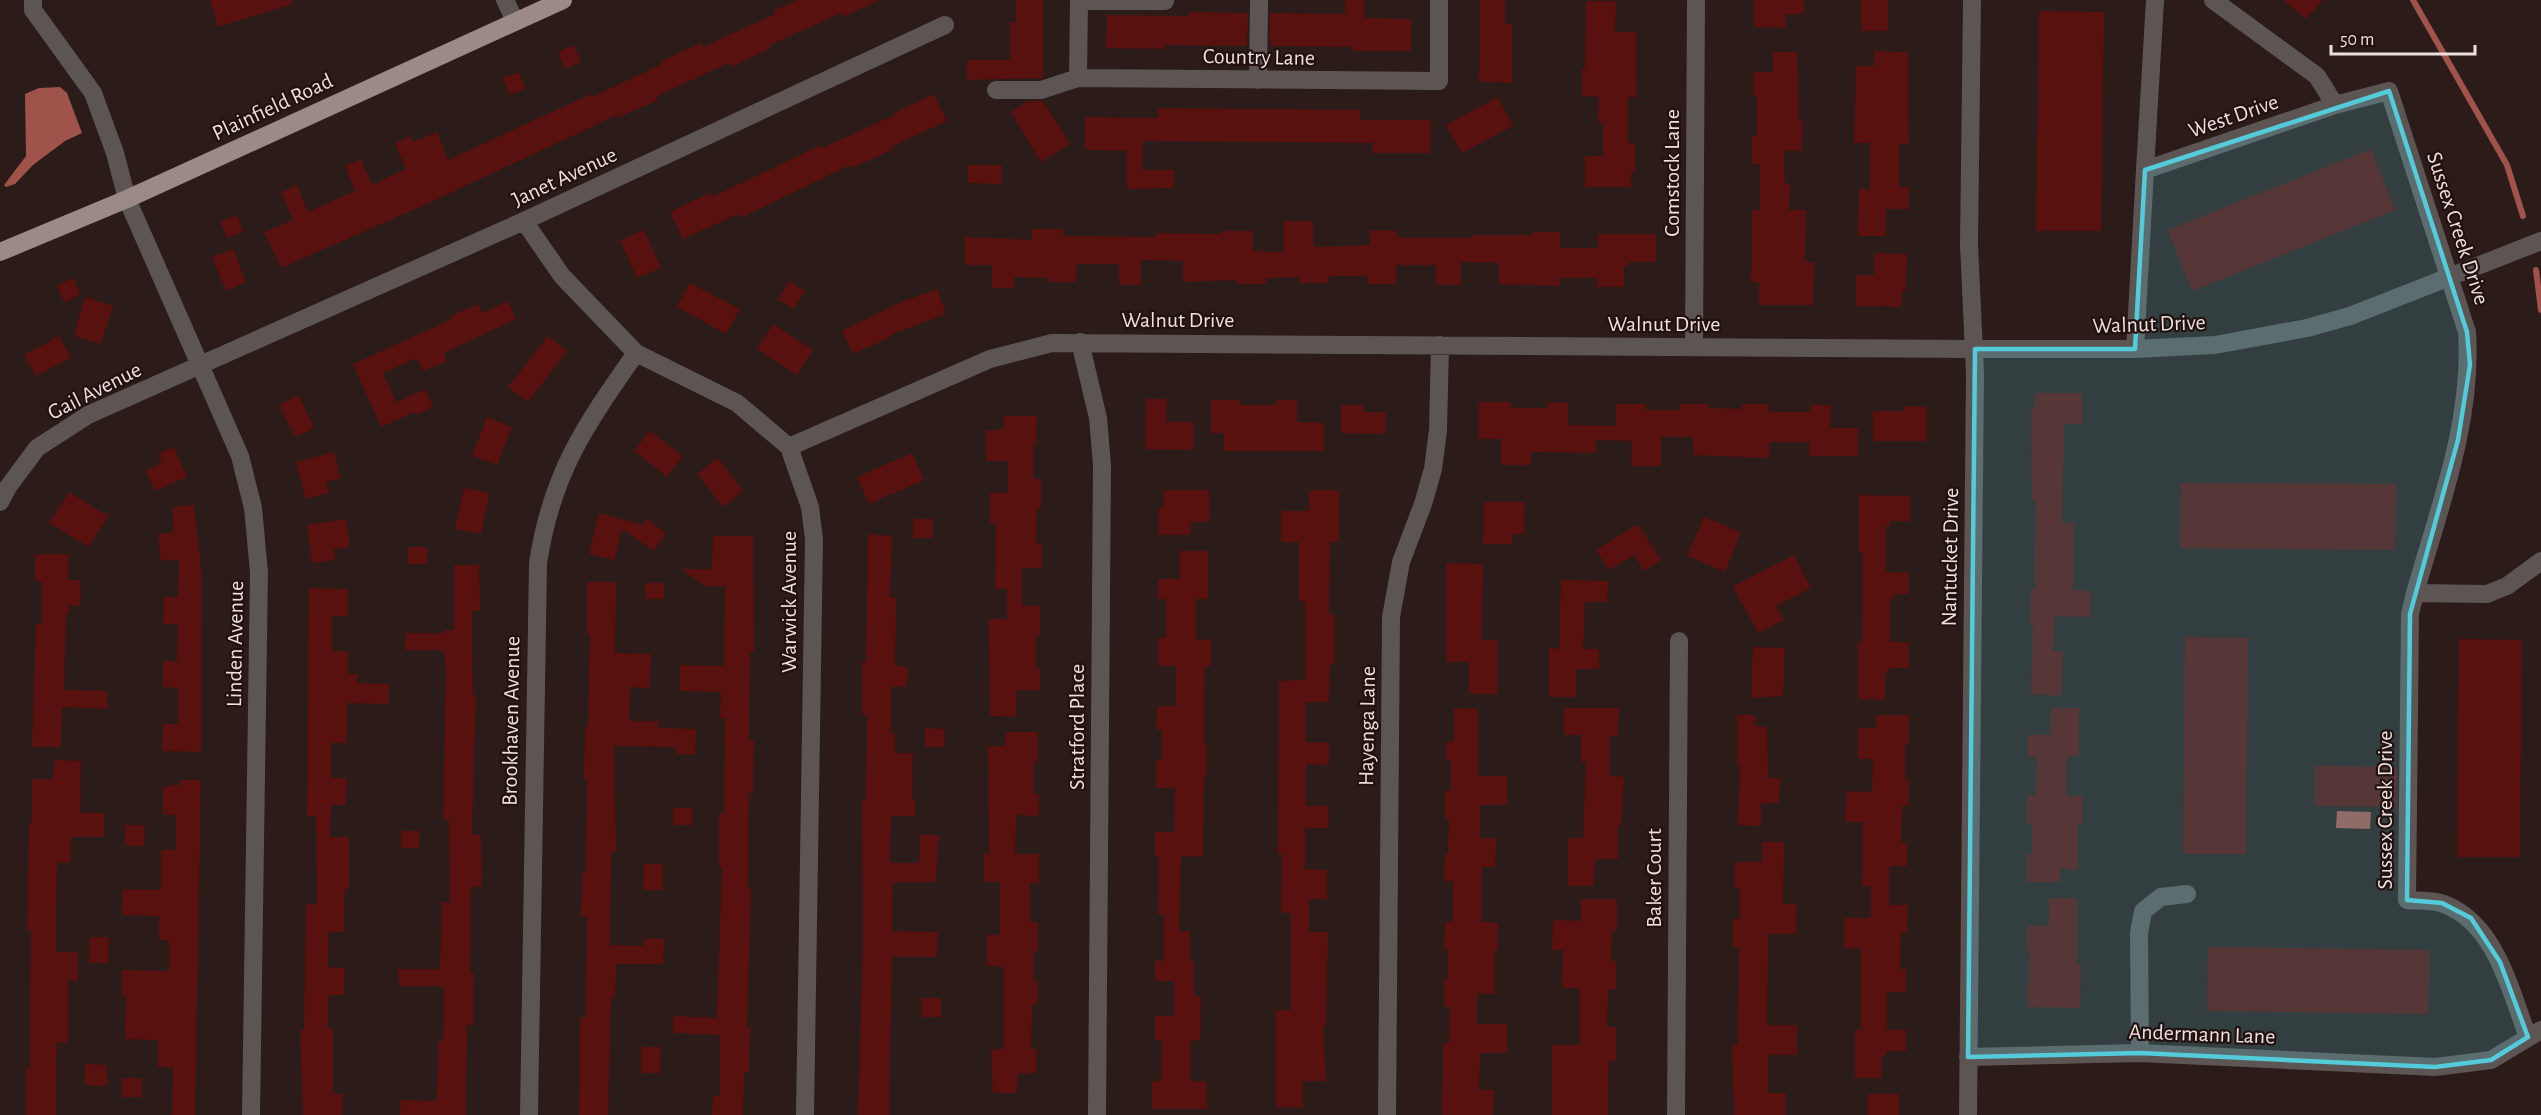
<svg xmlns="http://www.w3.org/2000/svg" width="2541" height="1115" font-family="'Alegreya Sans',sans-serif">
<rect width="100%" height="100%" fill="#2b1b19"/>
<path fill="#9f534a" d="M60,87L67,93L82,133L65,141L33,165L15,184L6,187L4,185L26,156L25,94L39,88Z
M2337,811L2371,812L2370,829L2336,828Z"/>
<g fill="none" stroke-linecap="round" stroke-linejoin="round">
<path stroke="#9f534a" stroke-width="6" d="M2413,0L2507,165L2523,216
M2536,270L2541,310"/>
</g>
<path fill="#58110e" d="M210,0H292L293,4L218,27Z
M797,0H880L843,17L841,13L770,45L771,48L731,67L729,63L657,96L658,100L618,118L617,115L429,203L281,268L264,232L293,220L281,192L297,185L308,212L355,191L345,166L361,159L372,185L406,169L395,143L411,136L413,142L437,132L448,160L591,94L592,97L662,64L661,61L701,43L703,47L775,14L773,11Z
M1016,0H1043V78L967,80V60H1010V22H1016Z
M1345,0H1364V18L1411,19V51H1353V47L1270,46V13L1345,14Z
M1480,0H1505V24H1512V83L1479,82Z
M1754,0H1804V14H1786V28L1754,27Z
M1861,0H1888V31H1861Z
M2283,0H2323L2306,19Z
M1586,1H1616L1615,32H1636L1637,97H1628V143H1635V172H1631V187H1585V156H1603V122H1598L1599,97L1582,96V69H1585Z
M2039,11L2104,12L2101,231H2036Z
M1189,12L1248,13L1247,46L1164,45V49L1106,48L1107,15L1189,16Z
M574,45L581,62L565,69L558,52Z
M1874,51L1908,52L1909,144H1899V187H1909V209H1886V236H1858L1859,189H1870V143H1854L1856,66H1874Z
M1773,52H1797L1799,121H1803L1802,151H1784L1785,184H1790L1789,210H1806L1805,262H1814L1813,305H1759V282H1751L1752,210H1760V164H1752V136H1757V96H1753V72H1773Z
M519,72L526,89L509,95L503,78Z
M934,94L947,121L891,147L892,150L852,168L850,165L740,218L738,214L683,239L670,212L710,193L712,197L821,145L822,148L895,115L894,113Z
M1498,97L1513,126L1462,153L1446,125Z
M1028,101H1043L1070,144L1041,162L1011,112Z
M1158,108L1360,110V120H1431L1430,153H1372L1373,143L1143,141L1142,170H1174V188L1127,189V151L1085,150V117L1158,118Z
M2371,149L2395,210L2192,291L2168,230Z
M968,165H1002V184L968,183Z
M237,215L243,232L227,238L220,222Z
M1284,221H1313V247L1370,245V230L1397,231V238H1472V235H1533V232H1560V248H1598V234H1656V262H1629V266H1624V287H1597V278H1560V286L1499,284V263L1461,262V285H1436V265H1396V284H1367V276H1329V283H1299V277L1266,278V284H1237V280L1183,282V261L1141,260V285H1119V264H1077L1076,282H1047L1048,278L1014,277V288H992V265H965V237L1032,240V229H1063V236L1156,237V233L1221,234V231H1253V251L1283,252Z
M644,230L661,268L637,278L620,240Z
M233,249L246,282L226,291L212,257Z
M1874,253L1907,254L1906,290L1902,291V307L1856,306V275H1874Z
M74,278L80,295L64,302L57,285Z
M789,281L805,291L794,309L778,300Z
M690,283L740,309L726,334L677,307Z
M937,289L946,314L890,335L891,337L853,354L842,331L897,304Z
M85,297L113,306L101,344L74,336Z
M508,301L516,319L444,353L447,361L423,371L417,358L383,373L396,402L425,389L433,407L416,415L415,412L381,427L353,364L452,319L450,316L478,304L482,313Z
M773,324L813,350L797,375L757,349Z
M59,336L71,358L36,376L24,355Z
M548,336L567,351L528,402L508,387Z
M2035,393H2082V424H2064L2062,523H2074L2073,590L2091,591L2090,617L2055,616L2053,651H2063L2061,696L2031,694L2033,625H2030L2031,589H2035L2036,501H2032L2031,409H2035Z
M299,395L314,428L295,437L279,405Z
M1146,399H1167L1166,422H1194V450L1145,449Z
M1211,400H1240V405H1276V400H1297V422L1324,423V451H1224V433H1211Z
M1479,402H1511V408H1548V402L1568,403V425L1616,426V404H1646V410H1680V404H1709V408L1742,409V404H1769V412H1810V405H1831L1830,428H1858V456H1809L1810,442H1769V458L1693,455V437H1661V466H1631L1632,441L1596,440V453L1531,452V465H1501V439H1479Z
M1341,405H1364V412H1386V434L1341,433Z
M1905,406L1927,407V441H1873V411H1905Z
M1004,416H1037L1036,446L1033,445V479H1041V509H1037L1036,543H1042V568H1022V606H1040V635H1036V668H1040V690H1017L1016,717L990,716L989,619H1007V588L995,589L996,524H990V493H1008V461H986V430H1004Z
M487,417L512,427L497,465L472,456Z
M650,431L683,456L667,477L634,451Z
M174,447L187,477L155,491L146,471L162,463L158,454Z
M334,452L341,478L326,482L329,493L306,499L296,462Z
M912,453L924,480L869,504L857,477Z
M718,458L743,491L723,507L697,474Z
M2181,483L2396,484L2395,550L2180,548Z
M464,488L490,493L481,534L455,529Z
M1164,490H1209L1210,522H1191V535H1158L1159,507H1164Z
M1309,490H1339V542H1330L1329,615H1335V664H1330L1329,702H1306V742L1329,743V765L1306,764V806H1329L1328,828H1305V869L1327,870V899H1309V932H1328L1326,1026H1323L1326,1081H1303V1108L1276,1107V1010H1291V913H1281L1282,854H1278L1279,681L1305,680V601H1299V542H1281V511H1309Z
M69,492L103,513L101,514L110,513L89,547L49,523Z
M1859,495L1910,496V521H1890V526H1886V572L1909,573V594H1894V599H1890V642H1909V668H1889V673H1885V700L1858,699V642H1862L1863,552H1859Z
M1484,502H1525L1524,534H1513L1512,544H1483Z
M194,505L202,576L201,752L162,751L163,724H178V688L163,687V661H177L178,624H163L164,597H178L179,559L161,561L158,534L174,532L172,507Z
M599,513L643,525L647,519L666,533L654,551L622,529L614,560L589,554Z
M1704,517L1741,532L1725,572L1687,556Z
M346,519L350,547L334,549L335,560L312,563L307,525Z
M913,519H933V538H913Z
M1638,524L1661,560L1644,571L1634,555L1609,570L1596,550Z
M868,534L892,536L890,597L896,598L895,666H908L907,687H891V734H895V753H913L912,799H915V816H891L890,863H919L920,835H939L936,882H893L892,931L938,932L937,957H892L889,1115H858L863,940L862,799H866L867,714H862V662H866Z
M713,536H753L754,652H750L749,740H754L753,793H749L748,888L751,889L747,1027H750L749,1072H744L743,1115H712L713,1096H720V1035L673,1033V1016L717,1018L722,867H719V814H724L725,718H720L721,692L680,691V665L724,666L725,586H705L681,569H712Z
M408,547H427V564H408Z
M1180,551H1208V599H1196V639L1211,640V666H1205L1204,743H1207V775H1204L1203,857L1181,856L1179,931H1190V961H1194V996H1201L1200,1041L1191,1040L1190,1081H1207V1109H1152V1081H1161L1162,1040H1155V1016H1174V981H1155V960L1164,961V915H1158L1159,856H1155V832H1174L1175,788H1156V760H1162V730H1156L1157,706H1176V666H1158V638H1166V599H1158V579H1180Z
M35,554H69L68,580H81L80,606L69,605V614H66L64,690L107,691V709L62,707L61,747H32L36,624L42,625V581H35Z
M1794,555L1811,588L1776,606L1784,620L1758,633L1733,586Z
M1446,563L1483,564L1482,640H1498V694H1469V662H1446Z
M454,565H479L480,611H472L473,695H476L472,835H481L482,887H471L470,973H474L473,1025H467L466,1115H400L401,1100L437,1101L438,1041H443L444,986H399L398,969H440L442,902H450L449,819H443L446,670L444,650H405V633H444V630H454Z
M1561,580L1608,581L1607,602H1585L1583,649H1599V669H1576V697H1549V648L1559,649Z
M587,582H616L615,653L651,654L650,688L630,687L629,721H659V728L696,729L695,755L676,754V747L614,746L616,852H611L610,945L644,946V938L664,939L663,964H616L615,998H611L608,1115H579L580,1017H586L587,917H581L582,872H586L587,779H584L585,726H588L590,634H587Z
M645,583H664V599H645Z
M309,588L348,589V616H332V651H348V674H358L357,683L389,684V704L347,703V743H331V778H347L346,805H331L330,837H349V889H345L344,932H329L328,967L345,968L344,995H329L328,1029H333V1094H343L342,1115H303L300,1030H304L306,904H317L316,816H307Z
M2185,637L2248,638L2246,854H2183Z
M2459,639L2522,640L2520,857H2457Z
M1753,647L1785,648L1783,696L1751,698Z
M1454,708L1478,709V776H1507V805H1480V838H1496L1495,867H1482V922L1498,923V950H1495V994L1477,993V1024H1507V1053H1480L1479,1090H1494L1493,1115H1442L1443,1043H1449L1450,1007H1444V979H1448V950H1444L1445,922H1453V881H1444L1445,854L1448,853L1449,819H1445V791H1451V760H1446V742L1454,741Z
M1564,708H1619L1618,736H1610V776L1624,777L1621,826H1618V859H1595L1594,886H1568V838H1583L1586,762H1581V735H1564Z
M2051,708H2079V756H2067L2066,796H2082V824H2078V869H2060V882H2027V854H2032V824H2027V795H2036L2037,757H2028V735H2051Z
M1737,715H1755V726L1767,727L1768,778H1780L1779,803H1761V826L1738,825L1740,766H1737Z
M1876,715H1909V744L1905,743V778L1909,779V806H1902L1901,842H1907V866H1889V905H1908L1907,933H1901L1900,969H1906V992H1887V1030H1906V1051H1886V1056H1882V1078H1855V1030H1861V949L1844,948V918H1871V886H1862L1863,822H1845L1846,791L1872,792L1873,759H1858V728H1876Z
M925,728L945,729L944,747H925Z
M1006,732H1038V762L1034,761V794H1039V816L1016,815L1015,854H1039V883H1030V922H1038V951H1034V982H1038V1004H1032L1031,1049H1037L1036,1073H1018L1017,1093H993L991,1049H1004V967L987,966V935H1000V882H984V854H989L988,746H1005Z
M54,760L81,761L80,813H105L104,837H71V863H57L56,952H78V981L68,980V1043L57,1042L56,1115H26V1068H30V1007L31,930H27L29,823H32V779H53Z
M2315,766L2397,767V807L2315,806Z
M180,780H201L195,1115H172L173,1067H158V1040L125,1039L126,996H122V970L169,971V940H159V916L122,915L123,889L161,890V850H176V815H163V786L180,785Z
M673,808H692V825H673Z
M125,825H145L144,846H125Z
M401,831H420L419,848H401Z
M1762,842H1784L1783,904H1797L1796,934H1768L1767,1025H1797V1055H1768V1093H1786V1115H1734L1732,1045H1738L1739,947H1733V919H1740V888H1735V862H1762Z
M644,864H663V890H643Z
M2049,898H2077V964H2081L2080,1008L2028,1007L2029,947H2027V925L2049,926Z
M1581,899H1617V931H1612L1611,961H1616V989H1608L1607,1027H1616V1060L1609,1061L1608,1115H1552V1045H1580V1014L1579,988H1562L1563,950H1552L1553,920L1581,921Z
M89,937H109L108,963H89Z
M2208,947L2429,950L2428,1014L2207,1011Z
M921,998H941V1017H921Z
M641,1047H661L660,1073H641Z
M85,1064L107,1065V1086L85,1085Z
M122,1078H142V1097H122Z
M1868,1094H1899V1115H1868Z"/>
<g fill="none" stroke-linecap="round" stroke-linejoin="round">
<path stroke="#5d5554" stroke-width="18" d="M33,0V10L93,93L115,153L127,199L240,456L253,508L259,572L251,1115
M505,0L515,21
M2155,0L2145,170L2335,105L2389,91L2467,332C2473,421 2439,508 2415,593L2487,594L2507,586L2541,561
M2213,0L2317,76L2335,105
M1079,1H1165
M1078,78L1079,0
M1258,80L1259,0
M996,90H1041L1078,78L1439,81V0
M524,221L562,276L636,353L737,403L789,447L810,507L814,539L805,1115
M1080,342L1098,418L1102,465L1097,1115
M1694,347L1696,0
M2135,349L2145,170
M789,447L990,359L1052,343L1975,349H2135L2215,345L2307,328L2350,316L2541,241
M0,502L8,487L37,448L88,415L524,221L945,25
M2415,593L2410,614L2407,900C2419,901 2433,900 2444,904C2496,924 2510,990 2528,1037
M2140,1053L2139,933L2143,911L2161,897L2187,894
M1968,1057L2140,1053L2435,1067L2491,1060L2541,1030
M529,1115L538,563C552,472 585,426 636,353
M1387,1115L1391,617L1401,562L1423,504L1433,469L1438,430L1440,345
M1676,1115L1679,641
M1968,1115L1975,373L1969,245L1972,0"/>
<path stroke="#9b8a87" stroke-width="18" d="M0,252L127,199L563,0"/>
</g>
<path fill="#53cbdb" fill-opacity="0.2" stroke="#53cbdb" stroke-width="4.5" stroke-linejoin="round" d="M2389,91L2467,332L2470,365L2458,440L2410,614L2407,900L2442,903L2471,918L2500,962L2528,1037L2491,1060L2435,1067L2140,1053L1968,1057L1975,349H2135L2145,170Z"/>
<g text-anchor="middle" stroke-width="4.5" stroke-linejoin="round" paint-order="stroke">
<g font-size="22" fill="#ede1e0" stroke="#211210">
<text transform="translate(1259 56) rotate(1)" y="8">Country Lane</text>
<text transform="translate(272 106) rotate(-25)" y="8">Plainfield Road</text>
<text transform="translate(2233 115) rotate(-19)" y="8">West Drive</text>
<text transform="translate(1671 173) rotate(-90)" y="8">Comstock Lane</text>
<text transform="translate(564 176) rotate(-25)" y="8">Janet Avenue</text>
<text transform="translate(2459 228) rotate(72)" y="8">Sussex Creek Drive</text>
<text x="1178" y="327">Walnut Drive</text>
<text x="1664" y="331">Walnut Drive</text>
<text transform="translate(2149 323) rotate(-2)" y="8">Walnut Drive</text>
<text transform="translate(94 390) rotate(-27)" y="8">Gail Avenue</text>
<text transform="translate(1949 557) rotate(-89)" y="8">Nantucket Drive</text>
<text transform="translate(788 602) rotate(-90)" y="8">Warwick Avenue</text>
<text transform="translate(234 644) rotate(-89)" y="8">Linden Avenue</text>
<text transform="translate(510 721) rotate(-89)" y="8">Brookhaven Avenue</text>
<text transform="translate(1366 726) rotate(-89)" y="8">Hayenga Lane</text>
<text transform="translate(1076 727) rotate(-90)" y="8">Stratford Place</text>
<text transform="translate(2384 810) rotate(-90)" y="8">Sussex Creek Drive</text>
<text transform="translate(1653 878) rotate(-90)" y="8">Baker Court</text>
<text transform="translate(2202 1033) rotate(2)" y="8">Andermann Lane</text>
</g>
</g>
<path d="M2331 45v9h144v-9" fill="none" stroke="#ede1e0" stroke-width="3"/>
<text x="2340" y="45" font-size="18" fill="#ede1e0" stroke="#211210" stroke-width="4.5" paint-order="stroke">50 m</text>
</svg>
